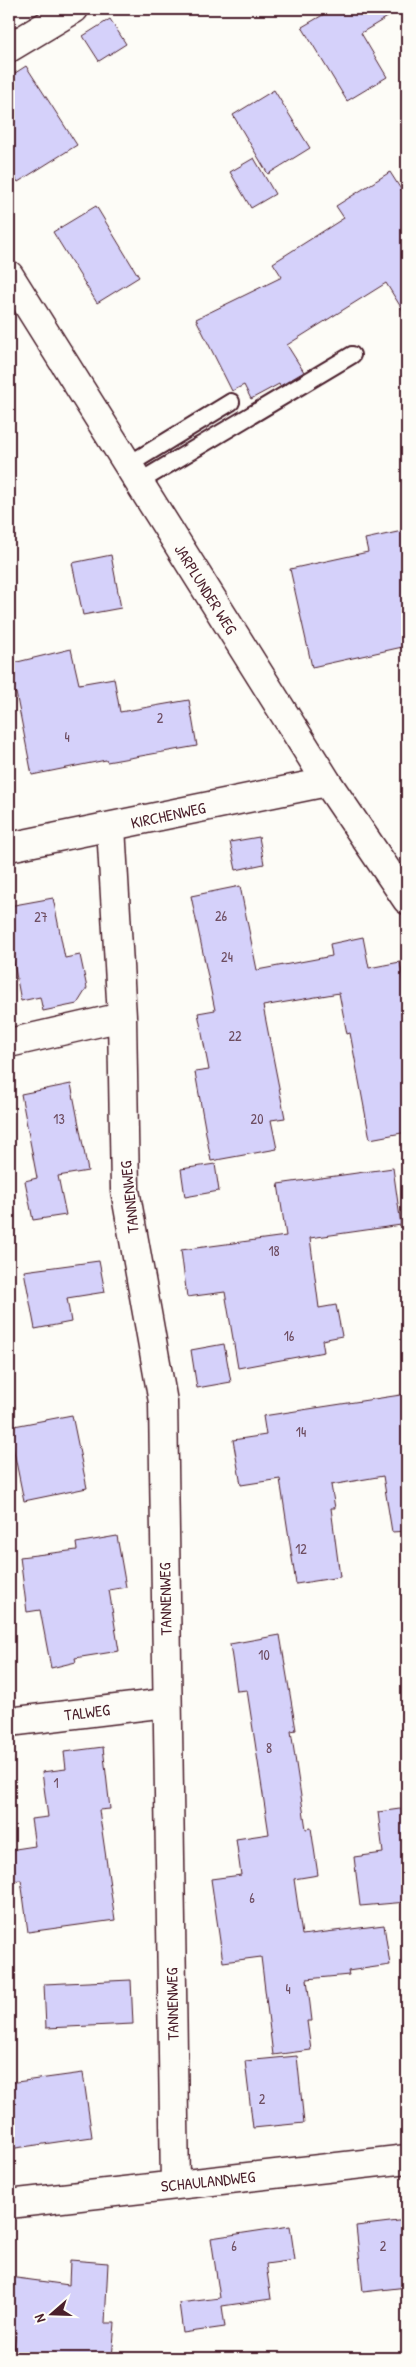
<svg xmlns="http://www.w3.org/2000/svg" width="416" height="2367" font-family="'Patrick Hand',sans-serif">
<rect width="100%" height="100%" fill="#fdfcf7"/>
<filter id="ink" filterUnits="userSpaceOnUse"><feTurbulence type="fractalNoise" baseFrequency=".02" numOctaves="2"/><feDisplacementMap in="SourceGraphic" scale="10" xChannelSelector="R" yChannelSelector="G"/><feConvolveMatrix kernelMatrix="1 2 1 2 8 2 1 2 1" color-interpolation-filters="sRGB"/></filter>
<g filter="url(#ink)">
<path fill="#d5d1fa" stroke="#4a1f2b" d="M333,9H401L361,33L387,77L347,101L302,27Z
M110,19L126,44L99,61L83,36Z
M26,66L77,145L18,182L9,168V77Z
M274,90L310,148L268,174L233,115Z
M254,158L275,194L251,208L230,172Z
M390,172L407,199V317L386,283L287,345L304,372L280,386L279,384L251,399L244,385L232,391L196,319L282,277L273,263L344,218L336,206Z
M96,206L139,277L97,303L53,232Z
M407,530V646L312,667L290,569L368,552L365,539Z
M111,555L121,608L83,615L72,563Z
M71,649L79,684L114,678L120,712L189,700L197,746L107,762L106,760L32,775L16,693L9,695V664Z
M259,837L264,864L236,870L230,842Z
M240,886L257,970L332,956L330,944L363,937L369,968L400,962L407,1004V1132L370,1139L350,1033L347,1034L339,993L263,1006L285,1118L271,1120L277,1149L211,1161L195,1072L209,1070L198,1013L215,1010L191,896Z
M53,898L65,958L80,955L87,988L77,1004L43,1011L40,997L21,1001L9,936V906Z
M71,1084L88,1171L58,1176L66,1215L33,1220L25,1181L37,1178L21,1094Z
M215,1164L219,1191L185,1197L181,1169Z
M393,1168L401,1225L310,1238L319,1308L336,1305L342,1336L322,1340L324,1352L238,1368L225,1292L187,1297L181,1250L286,1236L278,1184Z
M99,1261L105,1292L67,1298L71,1322L35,1329L24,1271Z
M224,1344L231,1382L197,1388L191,1350Z
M407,1394V1531L392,1532L383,1476L331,1485L335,1508H331L340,1577L296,1584L280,1479L241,1485L233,1440L266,1435L263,1416Z
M72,1415L87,1488L24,1501L9,1427Z
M117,1536L126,1587L109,1590L119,1651L75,1658L76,1662L51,1668L40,1610L27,1612L20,1557L77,1550L76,1543Z
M280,1635L296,1730L291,1731L306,1829L311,1828L318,1875L294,1879L302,1935L384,1925L390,1965L348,1971L349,1975L307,1979L312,2021H307L311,2050L273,2055L261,1957L223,1962L211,1879L241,1875L236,1839L269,1834L247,1690L237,1691L230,1644Z
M103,1747L110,1809L99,1810L115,1920L28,1932L21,1880L9,1881V1850L35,1846L31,1819L48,1817L42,1772L66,1769L64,1752Z
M407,1808V1902L360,1906L354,1857L383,1853L378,1812Z
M131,1980L133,2024L46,2028L44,1984Z
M297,2056L304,2123L253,2128L245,2061Z
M83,2073L92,2137L9,2149V2083Z
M407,2220V2287L363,2292L356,2226Z
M290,2226L295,2260L266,2264L271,2299L222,2306L225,2327L183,2333L179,2303L220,2298L211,2238Z
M70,2260L108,2263L105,2323H115L112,2358H13L16,2331L9,2330V2277L69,2285Z"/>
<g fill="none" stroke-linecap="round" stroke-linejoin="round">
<g stroke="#4a1f2b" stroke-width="20">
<path id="service" d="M128,465L231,402
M139,482L352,355"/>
</g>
<g stroke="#4a1f2b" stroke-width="31">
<path id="minor" d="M9,48L74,9
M9,275L327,782L407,900
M111,827L122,1017L125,1190L163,1402L175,2184
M9,847L327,782
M9,1043L122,1017
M9,1722L166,1703
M9,2204L407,2159"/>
</g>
<use href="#service" stroke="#fdfcf7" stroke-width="16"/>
<use href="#minor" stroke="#fdfcf7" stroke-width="28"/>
</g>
</g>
<g text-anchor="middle" stroke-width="4" stroke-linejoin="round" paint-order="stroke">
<g font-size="14" fill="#6d4c5f">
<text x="160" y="723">2</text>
<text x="67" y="742">4</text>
<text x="221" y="921">26</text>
<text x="41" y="922">27</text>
<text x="227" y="962">24</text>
<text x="235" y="1041">22</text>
<text x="59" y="1124">13</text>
<text x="257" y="1124">20</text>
<text x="274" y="1256">18</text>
<text x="289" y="1341">16</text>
<text x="301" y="1437">14</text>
<text x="301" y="1554">12</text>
<text x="264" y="1660">10</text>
<text x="269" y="1753">8</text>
<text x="56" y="1788">1</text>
<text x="252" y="1903">6</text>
<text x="288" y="1994">4</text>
<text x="262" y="2104">2</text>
<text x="234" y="2251">6</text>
<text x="383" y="2251">2</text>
</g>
<g font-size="16" fill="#4a1f2b" stroke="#fdfcf7">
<text transform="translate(206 589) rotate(58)" y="6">JARPLUNDER WEG</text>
<text transform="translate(168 815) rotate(-12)" y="6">KIRCHENWEG</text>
<text transform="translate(129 1197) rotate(-96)" y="6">TANNENWEG</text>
<text transform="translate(165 1599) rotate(-91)" y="6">TANNENWEG</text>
<text transform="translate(87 1712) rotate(-7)" y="6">TALWEG</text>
<text transform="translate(172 2004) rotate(-91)" y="6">TANNENWEG</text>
<text transform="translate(208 2181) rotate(-6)" y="6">SCHAULANDWEG</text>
</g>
</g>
<rect width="416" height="2367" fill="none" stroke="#fdfcf7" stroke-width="30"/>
<rect x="15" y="15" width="386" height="2337" fill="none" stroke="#4a1f2b" stroke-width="2" filter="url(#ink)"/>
<g transform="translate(52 2314) rotate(250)" stroke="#fdfcf7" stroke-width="4" paint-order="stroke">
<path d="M0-4L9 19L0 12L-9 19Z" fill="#4a1f2b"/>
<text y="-8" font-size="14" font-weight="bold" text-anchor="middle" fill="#4a1f2b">N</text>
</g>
</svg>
